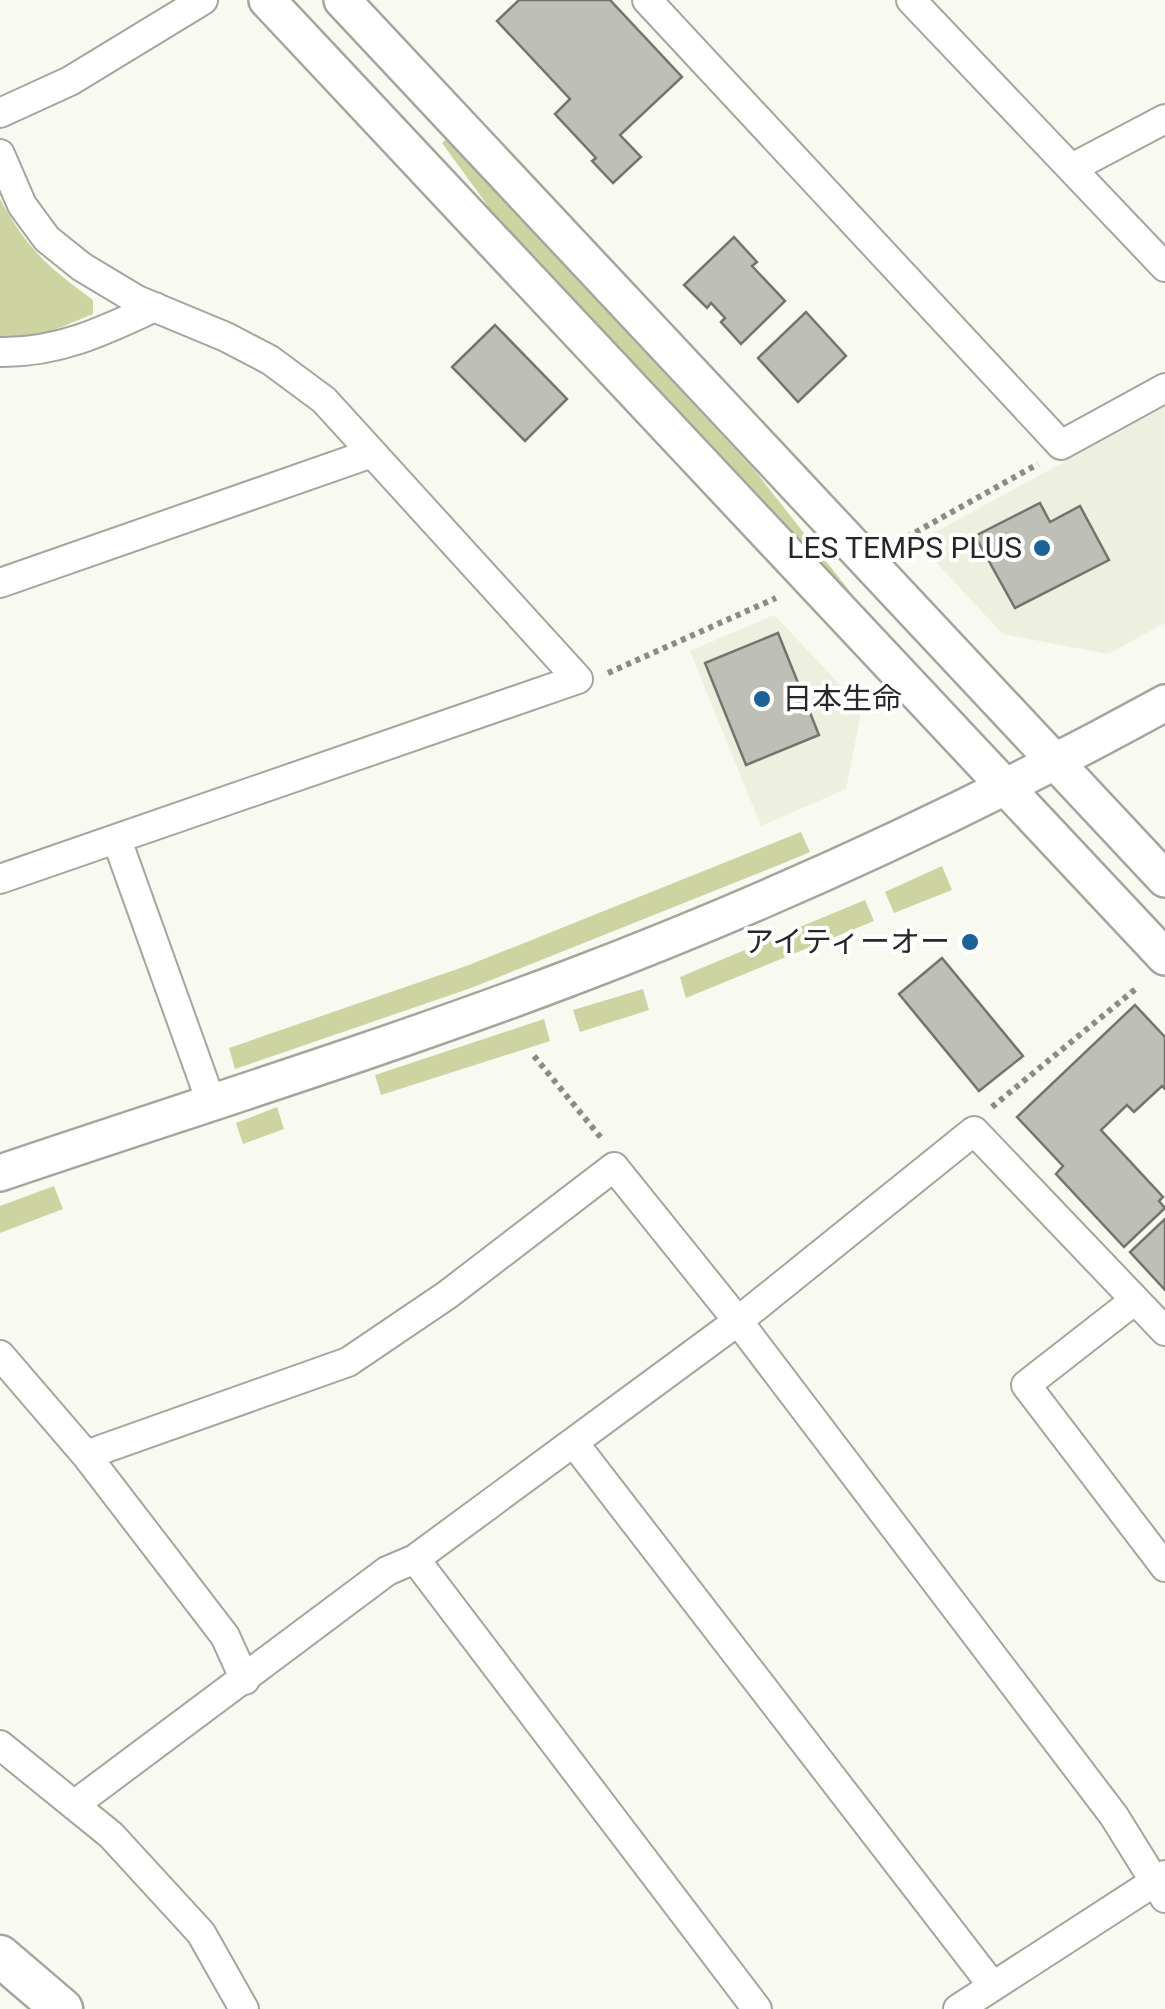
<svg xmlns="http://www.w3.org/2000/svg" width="1165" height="2009" font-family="Roboto,'Noto Sans JP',sans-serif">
<rect width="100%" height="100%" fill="#f8f9f0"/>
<path fill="#edefdf" d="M1165,407V623L1108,654L1003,634L917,542Z
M774,615L862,708L846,789L761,826L690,651Z"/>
<path fill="#ced4a1" d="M446,139L756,472L855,598L850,603L512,239L442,143Z
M0,199C27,249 48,267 93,300V314L40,336H0Z
M801,832L810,852L779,865L471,988L235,1069L229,1048L469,965Z
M942,866L952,890L894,913L885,892Z
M865,900L874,921L686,998L680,977Z
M643,989L649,1010L580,1032L573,1010Z
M544,1019L550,1041L381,1095L375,1075Z
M277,1107L284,1129L243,1144L236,1123Z
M54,1186L63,1209L0,1233V1206Z"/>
<path fill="#bebfb7" stroke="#73746d" stroke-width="2.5" d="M519,0H610L682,77L620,135L641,157L613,183L592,161L596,158L555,114L570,99L497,21Z
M734,237L757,262L752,266L785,301L741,344L721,322L725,318L711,303L707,308L684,285Z
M806,312L846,356L798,402L758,358Z
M495,325L567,399L525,441L452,367Z
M1040,503L1050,522L1080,506L1109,560L1015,608L975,536Z
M778,633L819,735L746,765L705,663Z
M942,958L1023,1056L979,1091L899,994Z
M1135,1005L1165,1037V1089L1162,1086L1134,1112L1127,1105L1101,1130L1163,1197L1159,1201L1165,1208L1124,1247L1056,1174L1063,1166L1017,1117Z
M1165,1219V1290L1130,1252Z"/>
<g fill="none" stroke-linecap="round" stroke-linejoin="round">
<g stroke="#a4a69d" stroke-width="32">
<path id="minor" d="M647,0L1061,445L1165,388
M911,0L1165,267
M0,113L70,81L203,0
M0,154L22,205L47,239L82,267L137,300L226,337L270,360L324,400L578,679L0,879
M1072,168L1165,119
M0,352C58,353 104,331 155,307
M0,583L372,453
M117,840L211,1102
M1135,1300L1026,1385L1165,1567
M0,1355L86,1455L225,1636L245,1680
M574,1443L992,1985
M86,1455L348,1362L447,1295L614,1167L738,1321L1114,1816L1165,1898
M0,1745L111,1835L201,1933L244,2009
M74,1805L387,1571L415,1559
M757,2009L415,1559L738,1321L974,1131L1165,1331
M958,2009L1165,1875"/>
</g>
<g stroke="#a4a69d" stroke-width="40">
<path id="tertiary" d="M267,0L1165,957
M342,0L1165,879
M0,1173C189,1109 380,1050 567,979C773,901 972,809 1165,703"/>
</g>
<g stroke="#a4a69d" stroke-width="45">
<path id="secondary" d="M0,1956L62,2009"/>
</g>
<path stroke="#8b8c86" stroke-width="6" stroke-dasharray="5 5" stroke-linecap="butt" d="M898,542L1038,464
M608,673L776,598
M534,1056L602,1139
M992,1107L1138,987"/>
<use href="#minor" stroke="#fff" stroke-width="28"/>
<use href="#tertiary" stroke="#fff" stroke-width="35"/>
<use href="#secondary" stroke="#fff" stroke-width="40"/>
</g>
<g fill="#1d6297" stroke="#fff" stroke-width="4">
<circle cx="1042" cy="548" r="10"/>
<circle cx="762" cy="699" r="10"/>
<circle cx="970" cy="942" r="10"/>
</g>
<g text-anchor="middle" stroke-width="8" stroke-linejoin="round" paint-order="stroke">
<g font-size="30" fill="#272825" stroke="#fff" text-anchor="end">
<text x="1022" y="558">LES TEMPS PLUS</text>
<text x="782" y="709" text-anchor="start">日本生命</text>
<text x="950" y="952">アイティーオー</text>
</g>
</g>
</svg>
